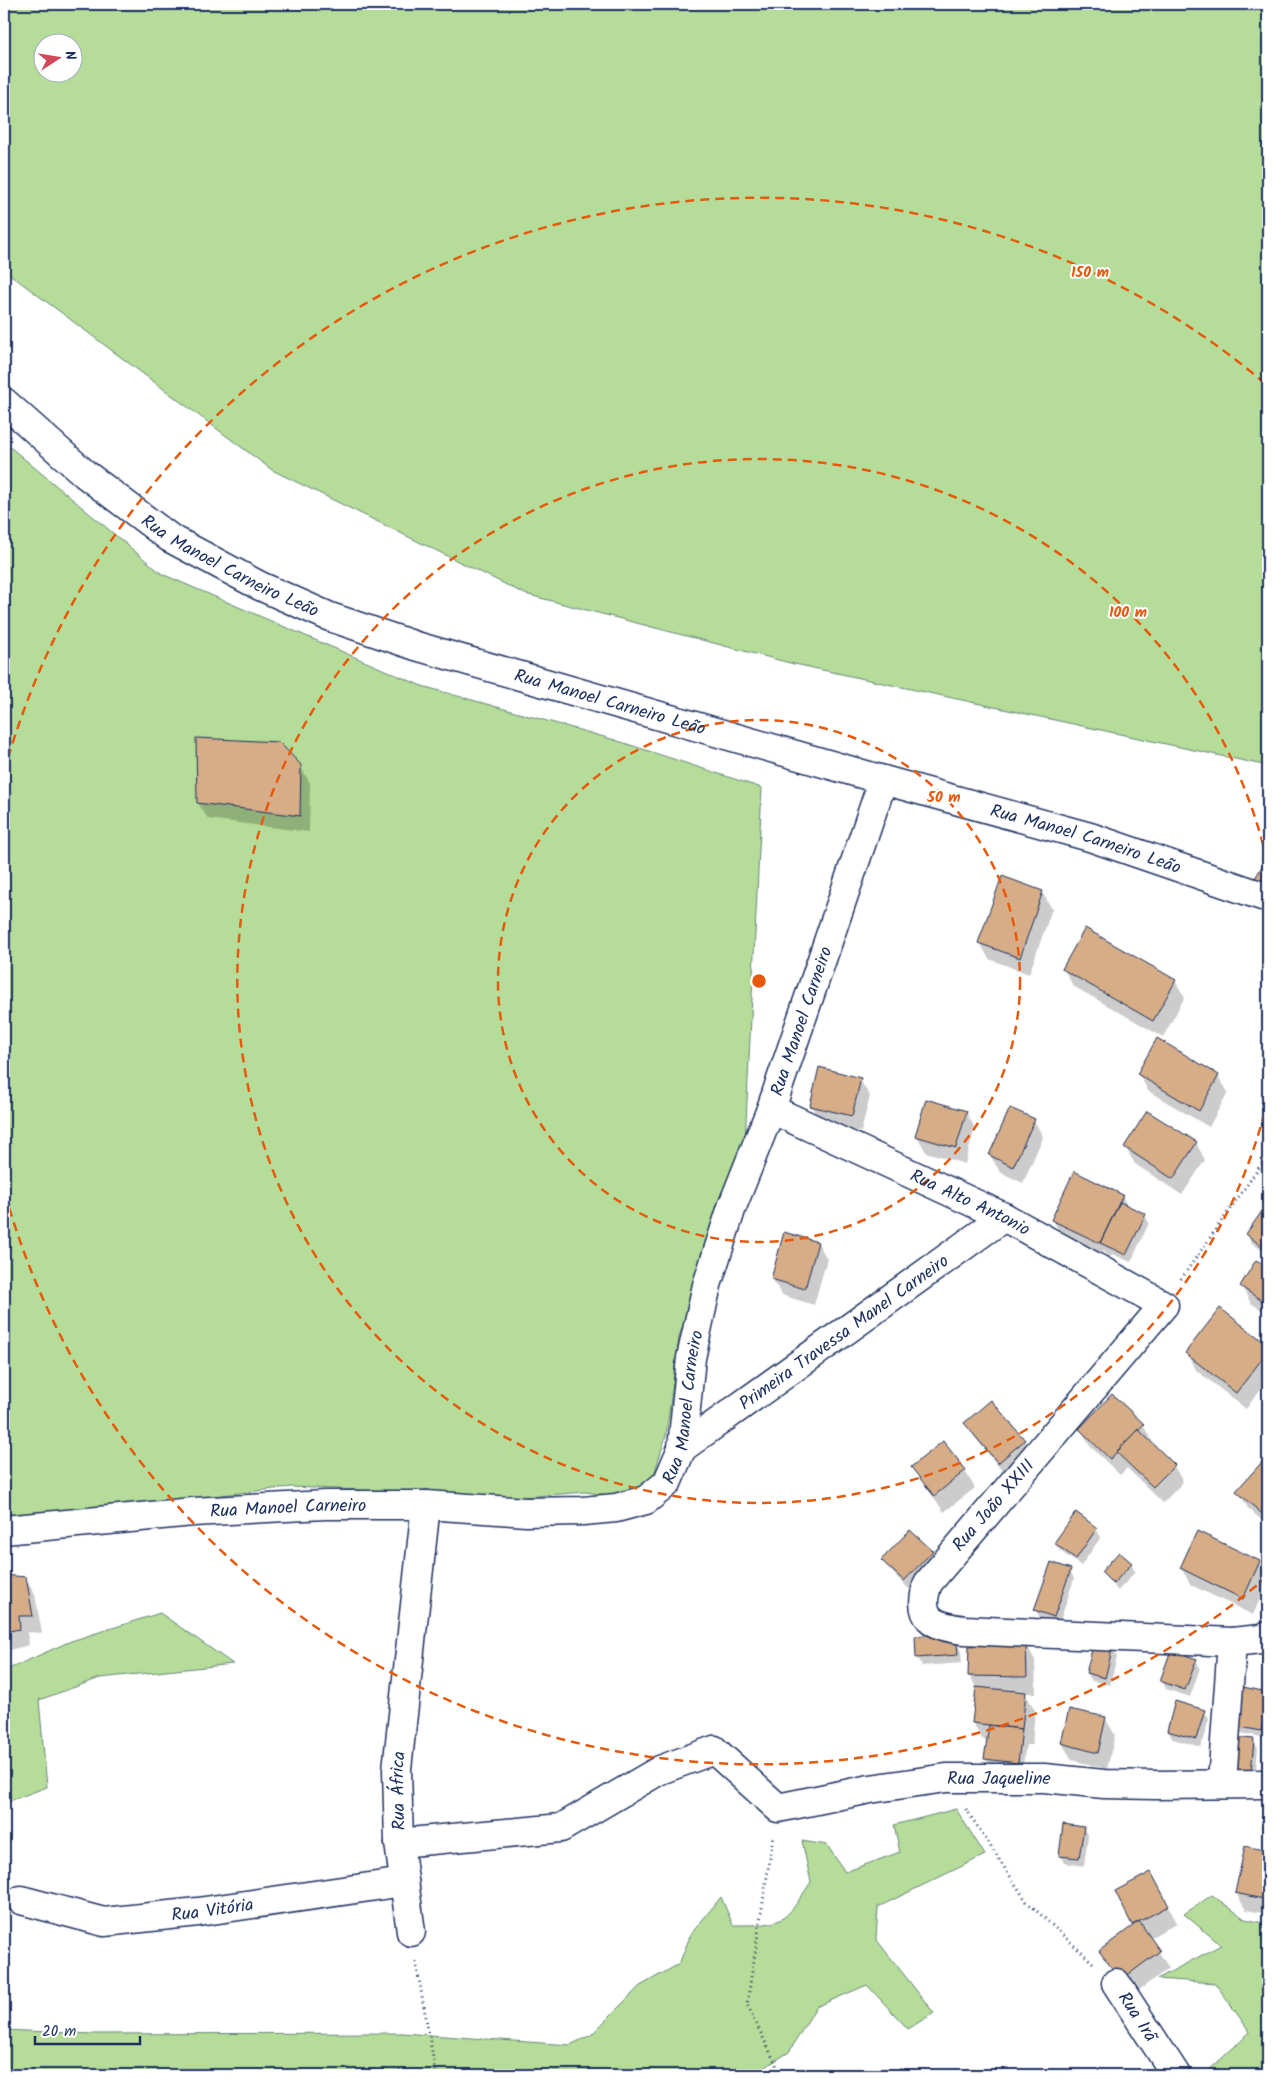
<svg xmlns="http://www.w3.org/2000/svg" width="1272" height="2079" font-family="Kalam,sans-serif">
<rect width="100%" height="100%" fill="#fff"/>
<filter id="ink" filterUnits="userSpaceOnUse"><feTurbulence type="fractalNoise" baseFrequency=".02" numOctaves="2"/><feDisplacementMap in="SourceGraphic" scale="10" xChannelSelector="R" yChannelSelector="G"/><feConvolveMatrix kernelMatrix="1 2 1 2 8 2 1 2 1" color-interpolation-filters="sRGB"/></filter>
<g filter="url(#ink)">
<path fill="#b5dc98" stroke="#68867b" fill-rule="evenodd" d="M4,4H1268V766L790,663L525,594L272,470L4,270ZM42,42H72V72H42Z
M4,442L162,574L422,686L615,740L762,788L745,1143L679,1337L666,1436L646,1500L585,1492L524,1497L291,1487L4,1520Z
M160,1613L233,1664L100,1678L39,1700L47,1787L4,1803V1671L71,1641Z
M956,1809L985,1855L878,1907L876,1939L934,2013L908,2029L867,1985L816,2007L789,2052L753,2075H4V2030L93,2034L402,2033L570,2045L591,2035L640,1986L679,1964L691,1934L721,1897L733,1925C785,1925 783,1924 811,1882L802,1841L827,1845L845,1872L900,1852L894,1825Z
M1212,1895L1245,1919L1268,1924V2075H1204L1250,2032L1215,1983L1157,1979L1221,1945L1184,1914Z"/>
<path fill="#0003" d="M300,766L310,783L309,832L208,819L198,803Z
M1042,892L1052,909L1029,974L989,959L980,943Z
M1064,969L1175,981L1185,997L1163,1037L1073,986Z
M1139,1074L1218,1076L1228,1092L1209,1127L1148,1091Z
M860,1080L870,1096L861,1132L821,1122L811,1106Z
M966,1112L975,1128L965,1164L926,1152L917,1136Z
M1034,1120L1043,1137L1023,1183L1000,1172L990,1155Z
M1196,1143L1205,1160L1182,1195L1135,1164L1125,1147Z
M1122,1196L1128,1207L1145,1215L1149,1223L1131,1262L1112,1254L1110,1258L1102,1249L1107,1258L1062,1236L1053,1220Z
M1268,1206V1255L1252,1243L1247,1235Z
M818,1243L827,1259L814,1305L782,1295L772,1279Z
M1257,1262L1268,1269V1314L1251,1303L1241,1286Z
M1220,1310L1268,1347V1379L1246,1409L1196,1370L1186,1353Z
M966,1423L1024,1440L1033,1457L1008,1478L976,1439Z
M1143,1425L1152,1441L1150,1443L1174,1466L1183,1482L1163,1503L1127,1468L1120,1475L1090,1446L1081,1429Z
M943,1443L965,1471L975,1488L944,1512L913,1467Z
M1262,1464L1268,1470V1526L1248,1508L1238,1491Z
M1076,1514L1096,1529L1101,1537L1081,1566L1060,1551L1055,1543Z
M932,1551L936,1559L909,1589L888,1568L883,1560Z
M1259,1562L1268,1581L1253,1615L1191,1585L1181,1568Z
M1131,1564L1135,1572L1118,1591L1103,1572Z
M1070,1570L1074,1579L1059,1624L1040,1618L1036,1610Z
M4,1577L26,1578L35,1595L42,1633L27,1632L29,1645L10,1650L4,1647Z
M916,1637L960,1642L962,1663L922,1666L918,1658Z
M1026,1644L1035,1660L1036,1693H1025L1035,1710L1032,1745H1026L1022,1771L990,1767L986,1759L988,1740L982,1739L973,1723L977,1688L969,1676Z
M1112,1647L1117,1656L1110,1685L1092,1681L1087,1673Z
M1196,1660L1200,1668L1190,1697L1166,1689L1162,1681Z
M1268,1693V1724L1266,1738L1241,1733L1237,1725Z
M1204,1711L1209,1719L1201,1747L1173,1739L1168,1731Z
M1105,1718L1115,1735L1107,1769L1072,1760L1062,1743Z
M1253,1740L1258,1748L1255,1781L1236,1779Z
M1083,1828L1088,1836L1084,1866L1065,1863L1060,1855Z
M4,1839L8,1846L4,1902Z
M1246,1848L1268,1852V1914L1246,1910L1236,1893Z
M1160,1890L1177,1923L1150,1938L1169,1968L1131,1996L1101,1952L1134,1927L1116,1891Z"/>
<path fill="#d6ad87" stroke="#1b2f5e" d="M196,738L279,742L301,765L300,816L197,803Z
M1268,856V888L1254,880Z
M1002,876L1043,891L1020,958L978,943Z
M1085,928L1176,980L1153,1021L1062,969Z
M1157,1038L1219,1075L1199,1111L1137,1074Z
M819,1067L861,1078L852,1116L810,1106Z
M926,1099L967,1111L956,1148L915,1136Z
M1010,1108L1035,1119L1013,1167L989,1155Z
M1147,1111L1197,1142L1173,1179L1124,1147Z
M1074,1171L1123,1195L1100,1243L1051,1220Z
M1120,1202L1146,1214L1126,1255L1100,1243Z
M1267,1204H1268V1251L1246,1234Z
M784,1232L818,1242L805,1289L771,1279Z
M1256,1260L1268,1267V1305L1240,1286Z
M1220,1308L1268,1345V1351L1236,1393L1185,1353Z
M1112,1394L1144,1424L1110,1459L1079,1429Z
M991,1400L1025,1440L998,1463L964,1423Z
M1138,1429L1175,1465L1153,1487L1116,1452Z
M943,1441L966,1470L934,1496L911,1467Z
M1262,1462L1268,1468V1519L1236,1491Z
M1076,1512L1097,1528L1076,1559L1054,1543Z
M910,1530L933,1551L904,1581L881,1560Z
M1197,1531L1260,1561L1243,1599L1180,1568Z
M1119,1552L1132,1563L1113,1584L1101,1572Z
M1051,1562L1071,1569L1054,1617L1034,1610Z
M4,1575L26,1577L33,1616H19L20,1629L4,1632Z
M956,1633L958,1655L916,1658L915,1636Z
M1026,1642L1027,1677L968,1676L969,1646Z
M1094,1642L1113,1646L1105,1678L1086,1673Z
M1171,1650L1197,1659L1185,1690L1160,1681Z
M976,1687L1026,1692L1022,1729L972,1723Z
M1243,1687L1268,1692L1261,1731L1235,1726Z
M1175,1701L1205,1710L1196,1739L1167,1731Z
M1069,1709L1106,1717L1098,1753L1061,1743Z
M989,1725L1022,1729L1018,1763L984,1759Z
M1233,1737L1254,1739L1251,1774L1230,1772Z
M1063,1824L1084,1827L1079,1858L1059,1856Z
M1245,1846L1268,1851V1900L1235,1893Z
M1151,1872L1169,1906L1132,1925L1115,1891Z
M1139,1921L1160,1951L1121,1980L1099,1951Z"/>
<g fill="none" stroke-linecap="round" stroke-linejoin="round">
<g stroke="#1b2f5e" stroke-width="31">
<g id="street">
<path id="s1" d="M4,402L85,474L170,538L260,586L330,617L416,646L524,677L883,780L1090,837L1268,898"/>
<path id="s2" d="M771,1109L1004,1217L1164,1305L928,1583C916,1618 932,1626 965,1630L1232,1642L1261,1639L1268,1636"/>
<path id="s3" d="M682,1448L1004,1217"/>
<path id="s4" d="M4,1530L193,1512L325,1505H426L526,1512L583,1511L616,1508L646,1500L667,1483L682,1448L691,1358L707,1285L732,1207L771,1109L883,780"/>
<path d="M1222,1783L1232,1642"/>
<path id="s5" d="M399,1843L561,1828L660,1770L714,1750L778,1808L870,1789L946,1778H1044L1104,1784L1155,1785L1268,1784"/>
<path id="s6" d="M21,1900L104,1922L198,1912L404,1882"/>
<path id="s7" d="M411,1932L399,1843L397,1769L426,1505"/>
<path id="s8" d="M1116,1983L1176,2075"/>
</g>
</g>
<path stroke="#1b2f5e" stroke-width="3" stroke-dasharray="1 4" stroke-linecap="butt" d="M1181,1279L1268,1155
M966,1809L1027,1902L1093,1963
M773,1838L747,2004L781,2075
M416,1962L436,2075"/>
<use href="#street" stroke="#fff" stroke-width="28"/>
</g>
</g>
<g fill="none" stroke="#e8590c" stroke-width="2.5" stroke-dasharray="9 6">
<circle cx="759" cy="981" r="261"/>
<path d="M1268 1098A522 522 0 1 1 1268 864"/>
<path d="M1268 1576A783 783 0 0 1 4 1190M4 772A783 783 0 0 1 1268 386"/>
</g>
<g text-anchor="middle" stroke-width="4" stroke-linejoin="round" paint-order="stroke">
<g font-size="18" fill="#1b2f5e" stroke="#fff">
<text dy="6" stroke="none"><textPath href="#s1" startOffset="281">Rua Manoel Carneiro Leão</textPath></text>
<text dy="6" stroke="none"><textPath href="#s1" startOffset="686">Rua Manoel Carneiro Leão</textPath></text>
<text dy="6" stroke="none"><textPath href="#s1" startOffset="1181">Rua Manoel Carneiro Leão</textPath></text>
<text dy="6" stroke="none"><textPath href="#s4" startOffset="1155">Rua Manoel Carneiro</textPath></text>
<text dy="6" stroke="none"><textPath href="#s2" startOffset="220">Rua Alto Antonio</textPath></text>
<text dy="6" stroke="none"><textPath href="#s3" startOffset="199">Primeira Travessa Manel Carneiro</textPath></text>
<text dy="6" stroke="none"><textPath href="#s4" startOffset="750">Rua Manoel Carneiro</textPath></text>
<text transform="translate(993 1505) rotate(-49)" y="6">Rua João XXIII</text>
<text dy="6" stroke="none"><textPath href="#s4" startOffset="285">Rua Manoel Carneiro</textPath></text>
<text dy="6" stroke="none"><textPath href="#s5" startOffset="645">Rua Jaqueline</textPath></text>
<text dy="6" stroke="none"><textPath href="#s7" startOffset="142">Rua África</textPath></text>
<text dy="6" stroke="none"><textPath href="#s6" startOffset="195">Rua Vitória</textPath></text>
<text dy="6" stroke="none"><textPath href="#s8" startOffset="40">Rua Irã</textPath></text>
</g>
</g>
<circle cx="759" cy="981" r="8" fill="#e8590c" stroke="#fff" stroke-width="2.5"/>
<g font-size="15" text-anchor="middle" font-weight="bold" fill="#e8590c" stroke="#fff" stroke-width="4" stroke-linejoin="round" paint-order="stroke">
<text x="1090" y="277">150 m</text>
<text x="1128" y="617">100 m</text>
<text x="944" y="802">50 m</text>
</g>
<rect width="1272" height="2079" fill="none" stroke="#fff" stroke-width="20"/>
<rect x="10" y="10" width="1252" height="2059" fill="none" stroke="#1b2f5e" stroke-width="2" filter="url(#ink)"/>
<g transform="translate(58 58) rotate(78)"><circle r="24" fill="#ffffff" stroke="#a4acbf"/>
<path d="M0-4L9 19L0 12L-9 19Z" fill="#d1495b"/>
<text y="-8" font-size="14" font-weight="bold" text-anchor="middle" fill="#1b2f5e">N</text>
</g>
<path d="M35 2036v8h105v-8" fill="none" stroke="#1b2f5e" stroke-width="2.5"/>
<text x="42" y="2036" font-size="15" fill="#1b2f5e" stroke="#ffffff" stroke-width="4" paint-order="stroke">20 m</text>
</svg>
